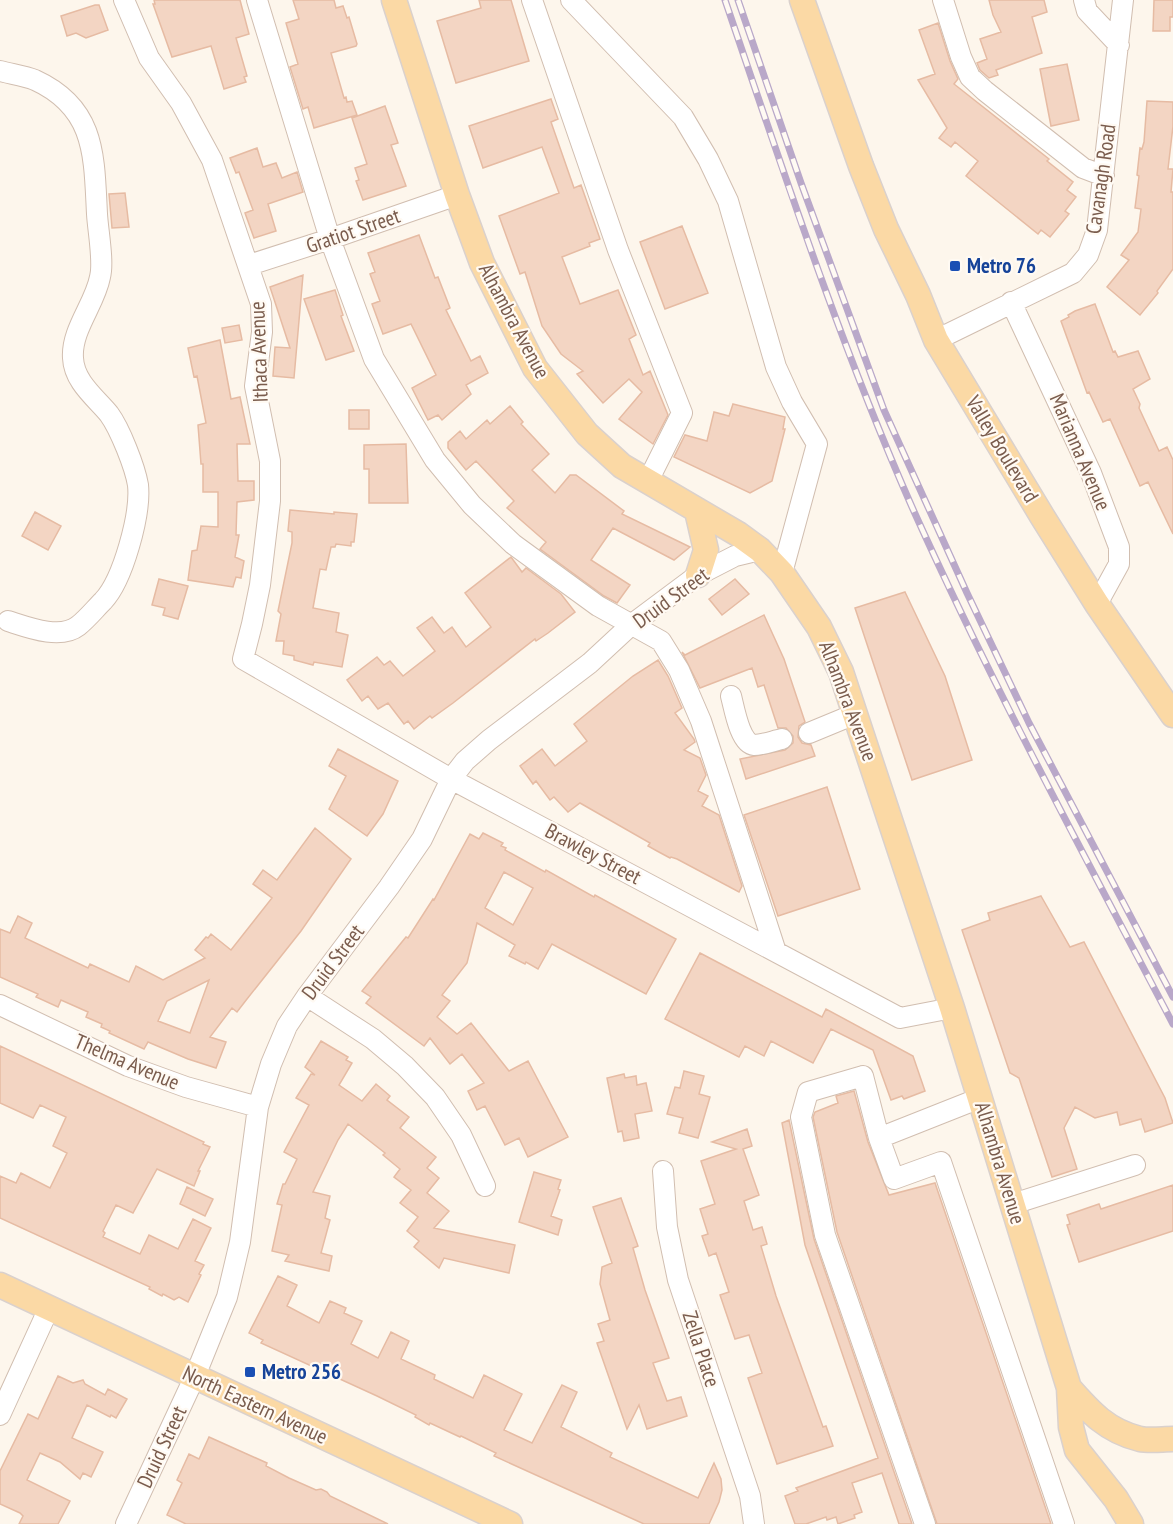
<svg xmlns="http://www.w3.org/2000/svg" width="1173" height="1524" font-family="'PT Sans Narrow',sans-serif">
<rect width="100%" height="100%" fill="#fdf6ec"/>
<path fill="#f3d5c3" stroke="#e6bba3" stroke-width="1.5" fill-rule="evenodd" d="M154,0H240L249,34L236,38L247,76L244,77L246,82L224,89L211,46L172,57L153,4H155Z
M293,0H334L336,8L343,6L347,18L349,17L357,44L356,46L331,53L344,98L346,97L347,102L352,101L357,115L314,128L308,107L303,109L290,67L298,64L286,23L299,19Z
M479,0H511L529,61L456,83L437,21L481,8Z
M989,0H1044L1047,12L1032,17L1042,53L996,70L998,75L989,78L980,70L977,63L987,59L980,39L1001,32L993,15Z
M1154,0H1173V17H1170V31H1153Z
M95,5H99L108,30L86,38L76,33L67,36L61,16Z
M938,23L950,61L958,79L954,84L1049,159L1047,161L1073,182L1067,190L1076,197L1065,211L1069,214L1050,237L1041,230L1038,234L966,176L978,161L955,142L951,147L939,138L947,128L918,80L935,74L919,30Z
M1067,64L1079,120L1051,126L1040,69Z
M551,99L558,119L551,122L574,188L581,185L600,239L589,243L590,246L562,257L580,304L618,290L636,335L629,339L643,375L650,371L668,415L653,444L619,419L642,392L629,379L603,403L577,374L583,371L561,354L542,326L525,272L520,274L499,216L559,193L542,147L483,168L469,126Z
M1147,101L1173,102V126L1168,169H1173L1171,192H1173V269L1157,291L1158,293L1140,315L1107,287L1129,260L1121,255L1138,232L1141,209L1135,208L1139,176L1137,175L1140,148L1142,149L1144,142Z
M385,106L398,143L391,145L406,186L363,200L356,181L359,180L355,168L367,164L352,118Z
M257,148L263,167L276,163L282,178L297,172L303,192L268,204L276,231L254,238L245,213L253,210L239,172L236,173L230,158Z
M125,193L129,227L112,228L109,194Z
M682,226L708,293L665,309L640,242Z
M419,235L435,278L438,277L450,308L446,310L471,361L480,356L488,373L466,385L471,394L442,420L438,415L428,420L412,388L436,375L411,324L383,334L372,304L380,301L370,274L375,272L368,253Z
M303,275L294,378L273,376L275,347L290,348L270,287Z
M335,290L343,315L341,316L354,351L326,360L304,299Z
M1095,304L1113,352L1115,351L1118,357L1138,351L1150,379L1133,389L1140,404L1139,408L1159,451L1167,447L1173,460V534L1148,482L1140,486L1110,419L1103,422L1089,392L1087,393L1061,321L1069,317L1068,315L1075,311Z
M239,325L242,340L225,343L222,328Z
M220,340L231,399L240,397L250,444H237L238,481H254V500L237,502L236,535H239L235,557L244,561L241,578L236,577L233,587L188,580L192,551L197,550L201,526L218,527V492H203V464H201L198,425L206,423L197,376L194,377L188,348Z
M733,404L785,417L783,429H785L772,481L750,493L674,457L685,435L707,441L714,412L729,416Z
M510,406L523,422L521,424L549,454L532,470L555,493L570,475H576L624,511L622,514L690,547L674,560L613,528L591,560L630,585L617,603L604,596L540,549L546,542L507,508L514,501L476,461L466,470L448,448V442L460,431L466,439L487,420L490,424Z
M349,410H369V429H349Z
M406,444L408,503H369V469H364V445Z
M290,510L334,514V512L357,514L354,542H351V546L336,544L335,547H331L326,570L320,569L313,608L339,613L336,632L348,635L342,667L314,662L313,665L294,660V656L283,654L284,641H276L281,614L278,611L292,543V532L288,531Z
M35,512L61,526L48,550L22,536Z
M511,557L522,572L526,568L561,594L575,612L548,633L536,641L535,639L453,703L432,718L430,716L414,729L408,721L404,724L388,703L378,709L368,696L362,701L347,680L377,657L384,665L390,661L403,676L435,651L417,628L432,617L444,633L452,627L466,647L491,627L465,593Z
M159,579L188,586L178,619L163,615L165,608L152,605Z
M735,579L749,594L722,615L709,599Z
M905,592L945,676L972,760L912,780L855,608Z
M764,615L784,659L805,722L799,726L798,737L802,743L811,745L815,756L746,779L740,759L785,750L793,743V736L786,728H778L764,685L758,687L752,668L700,688L682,652L685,655Z
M658,660L668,676L682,708L675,713L694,739L695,742L684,750L700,758L706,775L698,791L708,796L702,806L719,815L742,886L739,892L677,859L671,857L670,858L657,851L648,846L650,843L580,803L568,812L554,797L550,800L536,781L533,784L520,766L542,749L555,766L587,741L574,724L633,676Z
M338,749L398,781L383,814L367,836L329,809L346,776L329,766Z
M827,787L860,889L778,916L744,815Z
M315,828L351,859L301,931L247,999L237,1012L232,1008L210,1037L226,1042L216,1068L188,1059L148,1042L144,1049L109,1033L110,1031L101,1027L102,1024L86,1017L88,1012L61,1000L58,1007L36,997L38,994L0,977V929L10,933L18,916L32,923L25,938L88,968L90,964L129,982L136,966L163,980L205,958L195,950L206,937L208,938L211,934L231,950L272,898L253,884L263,870L277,880ZM209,980L190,1033L158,1021L167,1001Z
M483,833L503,843L501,846L506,848L505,850L545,872L546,870L594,897L595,895L676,939L646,994L552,944L538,969L526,962L525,964L509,956L515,945L477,923L467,963L442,995L450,1001L437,1017L457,1034L471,1023L509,1071L528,1061L568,1137L528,1157L519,1138L505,1145L485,1106L477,1110L468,1091L484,1083L462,1054L450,1064L430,1038L424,1046L366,1003L371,997L362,991L406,937L408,938L433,899L434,900L470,834L479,839ZM504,872L533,888L513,925L485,908Z
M1041,896L1070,947L1084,942L1165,1098L1173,1123L1145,1132L1141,1119L1120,1125L1117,1112L1095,1118L1075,1107L1064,1128L1077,1169L1052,1177L1019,1078L1010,1073L962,930L990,920L988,913Z
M700,953L822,1017L826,1009L913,1056L925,1091L904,1099L902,1096L891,1100L873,1050L831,1029L813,1063L771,1041L764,1056L745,1046L739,1057L665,1019Z
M321,1041L348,1057L346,1060L352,1063L339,1085L362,1101L376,1084L390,1096L387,1100L409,1117L400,1128L436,1157L427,1168L439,1178L427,1193L449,1211L434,1228L515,1245L509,1273L444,1258L439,1268L414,1247L419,1241L407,1231L418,1217L400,1203L411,1190L394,1177L400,1169L383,1155L385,1153L348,1124L338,1140L313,1192L330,1196L325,1218L330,1220L321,1253L332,1256L329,1271L285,1261L289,1255L272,1251L282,1205L277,1204L283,1184H285L297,1159L284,1152L309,1105L296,1098L311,1074L315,1075L305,1067Z
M0,1046L204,1142L203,1144L210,1147L198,1171H200L194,1186L157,1169L133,1213L116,1205L103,1231L105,1233L103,1237L140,1254L149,1235L178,1249L193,1219L211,1228L195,1261L204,1265L199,1274L201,1275L188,1302L179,1297L174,1300L163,1294L162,1296L149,1289L150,1287L0,1218V1176L16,1183L21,1173L50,1188L67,1153L53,1146L66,1117L40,1105L33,1118L0,1103Z
M684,1071L704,1076L699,1094L710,1097L698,1138L679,1133L683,1118L667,1114L675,1087L680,1088Z
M624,1074L625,1078L636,1076L637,1085L646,1083L652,1111L635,1114L639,1138L624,1141L622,1131L618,1132L607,1078Z
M854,1091L868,1142L889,1195L935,1183L1051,1524H937L837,1232L813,1117L815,1112L838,1103L836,1096Z
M789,1120L814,1239L912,1524H899L882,1473L852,1483L862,1512L854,1515L855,1518L838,1524L836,1517L827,1520L826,1517L806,1524H795L785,1496L798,1491L796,1488L878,1458L805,1245L782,1123Z
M747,1129L752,1146L743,1149L759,1195L744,1201L753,1230L762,1227L767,1244L761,1246L776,1296L823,1427L826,1426L833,1446L777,1464L748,1378L762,1373L749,1335L735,1339L720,1295L729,1292L716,1253L709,1256L702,1236L708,1234L700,1209L715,1204L701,1161L736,1149L712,1142Z
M534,1172L561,1180L558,1189L560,1190L551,1216L562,1220L558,1235L519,1222Z
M1173,1185V1231L1079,1262L1067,1225L1070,1224L1067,1215L1099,1204L1101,1209Z
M187,1187L213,1199L205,1216L180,1204Z
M621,1198L638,1246L633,1248L645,1290L669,1358L653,1363L667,1401L681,1397L687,1416L647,1429L639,1405L627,1429L597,1343L604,1341L598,1324L610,1320L600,1284L602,1267L612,1263L593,1207Z
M278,1276L297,1285L287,1306L319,1323L330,1301L346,1308L344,1313L362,1321L351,1344L378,1358L391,1332L409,1341L401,1359L435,1375L434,1379L473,1398L484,1375L522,1394L504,1430L532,1443L562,1385L577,1392L561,1427L612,1453L610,1457L698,1498L714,1463L721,1479L722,1490L719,1502L709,1524H644L494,1456L496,1453L461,1436L460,1437L430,1423L429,1425L415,1417L416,1415L377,1396L261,1343L263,1340L249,1333Z
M58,1376L73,1383L83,1380L85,1384L105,1395L108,1389L127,1399L116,1418L111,1415L110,1417L87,1405L72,1438L103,1452L91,1477L83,1473L80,1479L60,1462L40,1453L27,1480L70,1501L58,1524H19L23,1516L20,1513L0,1504V1471L28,1414L38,1419Z
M209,1437L267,1463L266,1466L289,1478L316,1490L321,1489L327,1492L330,1496L388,1524H186L167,1515L182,1483L177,1480L189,1454L199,1459Z"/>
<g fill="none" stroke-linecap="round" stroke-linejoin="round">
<g stroke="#d1beb0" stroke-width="22">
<path id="minor" d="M124,0L149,58L181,103L212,160L261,304L262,332L255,386L270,461V501L260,585L252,624L243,659L451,779L900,1018L952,1008
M257,0L330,239L374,359L435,460L472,505L513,544L598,606L661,641L679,670L701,721L776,952
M532,0L618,250L682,413L648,481
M571,0L683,117L708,159L728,201L776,367L792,402L817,444L782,573
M943,0L961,57L970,77L985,91L1083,168L1104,176
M1084,0L1087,11L1119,45
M0,71C11,74 24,76 35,80C96,108 94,156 97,214C98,231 104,262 100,277C95,304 71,330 73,358C74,382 96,398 109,414C120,429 135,467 138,485C141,514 123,580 103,601C95,609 87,619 78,626C60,640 27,627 8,621
M249,265L330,239L457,195
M1011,302L1091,473L1119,547V564L1097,604
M936,340L1073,273L1088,255L1097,230L1123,0
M731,696C734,707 740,744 754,745C762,745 773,741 782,739
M809,733L855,714
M307,996L373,1039L405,1066L435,1097L461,1135L485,1186
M0,1005L128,1066L186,1087L258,1107
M980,1098L879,1138L894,1179L941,1162L1064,1524
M879,1138L863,1076L808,1092L801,1117L825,1235L925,1524
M663,1171L667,1227L678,1280L750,1496L754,1524
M1013,1204L1135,1165
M0,1415L49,1308
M126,1524L195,1376L227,1297L240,1242L258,1107L271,1064L287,1026L307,996L389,887L422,839L451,779L465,761L489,740L590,663L631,625L698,575L735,556L760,550"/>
</g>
<g stroke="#dad1cd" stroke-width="27">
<path id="major" d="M394,0L457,195L482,263L535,368L587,434L622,466L738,534L760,550L782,573L819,627L841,672L952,1008L1069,1388L1071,1427L1077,1450L1116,1499L1131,1524
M802,0L861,166L886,229L918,295L936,340L1042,516L1097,604L1173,715
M697,511L706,550L698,575
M0,1285L510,1524
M1069,1388C1090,1412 1107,1431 1140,1439C1150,1441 1163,1439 1173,1439"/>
</g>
<use href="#minor" stroke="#fff" stroke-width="20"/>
<use href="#major" stroke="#fbd9a5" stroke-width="24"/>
<g stroke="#b9a8c9" stroke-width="7">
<path id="rail" d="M725,0C783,170 839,342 912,507C991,683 1083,853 1173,1024
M738,0L801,183L884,410L967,593L1029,723L1173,997"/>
</g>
<use href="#rail" stroke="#fffaf3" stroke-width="4.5" stroke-dasharray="14" stroke-linecap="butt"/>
</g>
<g fill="#1a4fb4" stroke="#fffaf3" stroke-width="2">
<rect x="949" y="260" width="12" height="12" rx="3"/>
<rect x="244" y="1366" width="12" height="12" rx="3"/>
</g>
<g text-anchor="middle" stroke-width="4.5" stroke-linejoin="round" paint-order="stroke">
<g font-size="21" fill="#7a5c4d" stroke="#fffaf3">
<text transform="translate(1101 179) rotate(-82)" y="7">Cavanagh Road</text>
<text transform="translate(353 231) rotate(-19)" y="7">Gratiot Street</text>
<text transform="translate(514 321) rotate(62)" y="7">Alhambra Avenue</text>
<text transform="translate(259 352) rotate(-92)" y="7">Ithaca Avenue</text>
<text transform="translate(1002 449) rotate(59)" y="7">Valley Boulevard</text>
<text transform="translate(1080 452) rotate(67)" y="7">Marianna Avenue</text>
<text transform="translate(671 598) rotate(-36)" y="7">Druid Street</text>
<text transform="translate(848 701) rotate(69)" y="7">Alhambra Avenue</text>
<text transform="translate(593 854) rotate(28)" y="7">Brawley Street</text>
<text transform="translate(333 962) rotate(-53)" y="7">Druid Street</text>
<text transform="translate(127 1062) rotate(23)" y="7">Thelma Avenue</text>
<text transform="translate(1000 1163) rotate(73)" y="7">Alhambra Avenue</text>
<text transform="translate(701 1349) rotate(72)" y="7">Zella Place</text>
<text transform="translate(255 1405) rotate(25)" y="7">North Eastern Avenue</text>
<text transform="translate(162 1447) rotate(-65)" y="7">Druid Street</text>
</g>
<g font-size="21" font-weight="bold" fill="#164399" stroke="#fffaf3" text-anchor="start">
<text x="967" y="273">Metro 76</text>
<text x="262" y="1379">Metro 256</text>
</g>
</g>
</svg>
